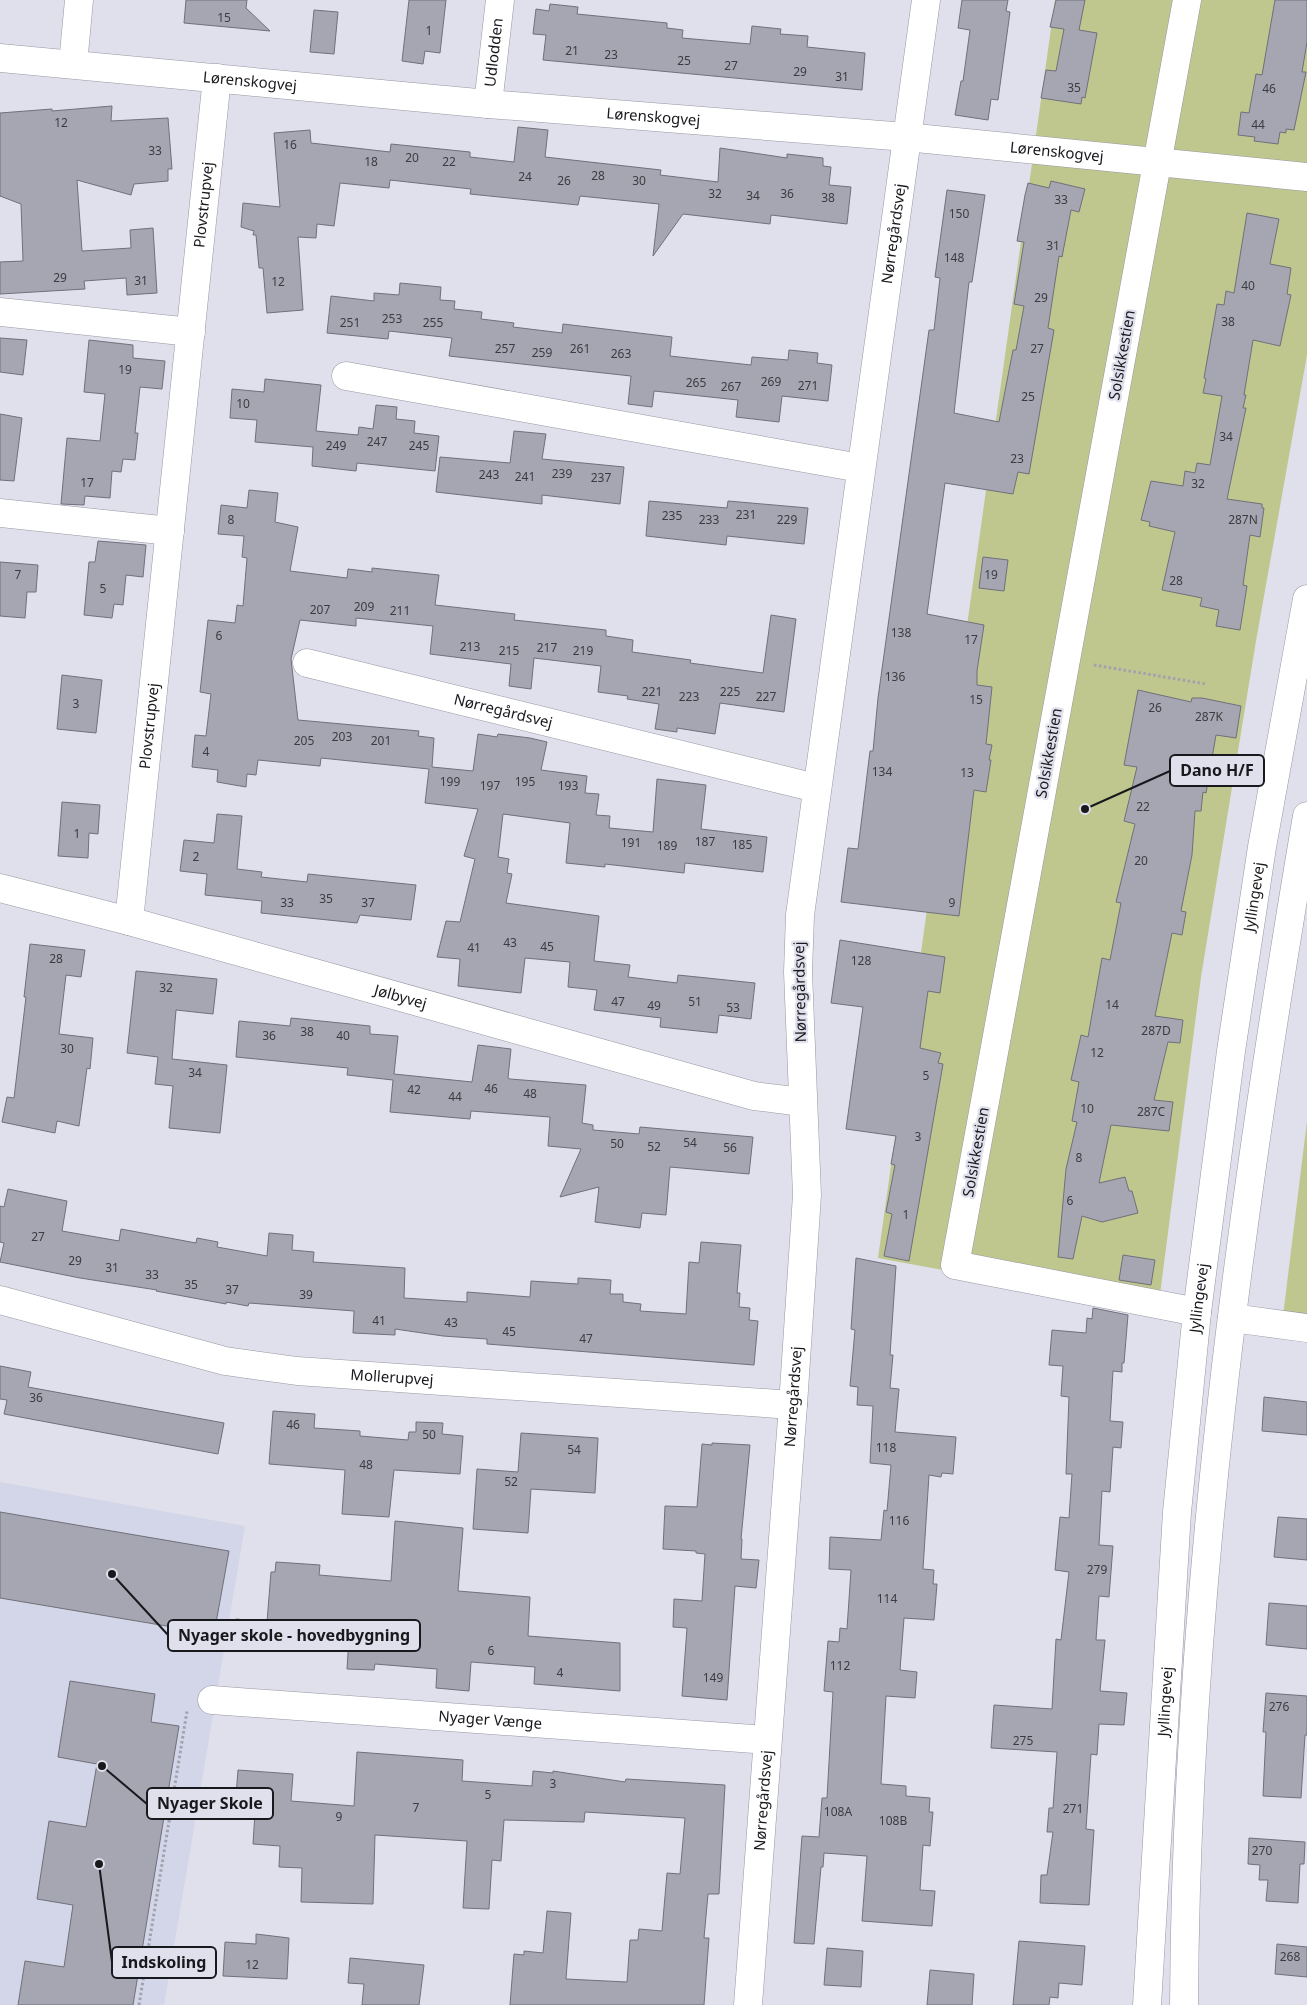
<svg xmlns="http://www.w3.org/2000/svg" width="1307" height="2005" font-family="'Noto Sans',sans-serif">
<rect width="100%" height="100%" fill="#dfe0ec"/>
<path fill="#d3d5e8" d="M0,1482L245,1526L164,2005H0Z"/>
<path fill="#bfc78f" d="M1055,0H1307V355L1256,641L1201,977L1158,1310L878,1258Z
M1307,1121V1337L1281,1332Z"/>
<path fill="#a5a6b1" stroke="#6f707a" d="M186,0H247L246,8L270,31L184,23Z
M409,0H446L440,53L425,51L423,64L402,61Z
M962,0H1008L1006,11L1010,12L998,100L991,99L988,120L955,115L961,81H963L970,30L958,28Z
M1056,0H1085L1079,30L1097,33L1085,98L1082,97L1081,104L1041,98L1046,70L1056,71L1064,29L1050,27Z
M1275,0H1307V42L1302,72H1306L1294,130L1286,129V133L1280,132L1278,144L1254,141L1255,137L1238,135L1241,112L1249,113L1256,74L1262,75Z
M550,4L578,7L577,14L667,23V28L683,30L682,38L750,44L752,26L781,29L780,34L808,36L807,47L865,53L862,90L543,60L546,35L533,34L536,9L549,11Z
M314,10L338,12L334,54L310,52Z
M112,106L111,121L168,118L172,169H168V181L134,184L131,195L77,180L82,251L131,248L130,230L153,228L157,293L127,295L126,278L84,281L85,289L0,294V262L23,261L21,204L0,196V113L52,109V111Z
M518,127L548,130L545,157L661,170L660,175L718,182L720,148L787,158V154L823,158V166L831,167L829,185L851,187L847,224L771,215L770,224L683,214L653,256L659,204L580,196L578,205L470,194L471,189L390,180L389,188L340,183L334,226L317,224L316,238L298,237L303,310L267,313L263,268H259L256,235H253L254,231L241,227L243,203L280,207L274,133L310,130L311,143L390,152L391,144L470,152V157L514,162Z
M1051,181L1085,189L1079,212L1071,210L1062,257L1059,256L1048,328L1054,330L1029,474L1018,472L1013,494L945,483L927,614L984,625L977,671V685L992,687L986,744L992,745L989,760H991L986,792L974,790L959,916L841,902L848,848L858,849L870,751H873L878,698L929,330H934L940,278L935,277L947,190L985,195L972,282H969L954,413L999,422L1013,350H1016L1024,306L1014,304L1024,242L1017,241L1025,195L1028,183L1049,188Z
M1247,213L1279,219L1270,264L1291,268L1287,294L1291,295L1280,346L1253,340L1244,395H1246L1243,408H1246L1227,499L1262,504V508H1264L1260,537L1250,535L1243,585L1247,586L1240,630L1216,626L1219,610L1200,606L1202,598L1162,590L1175,532L1149,526L1150,522L1141,520L1151,481L1183,486L1185,471L1195,473L1197,463L1210,465L1222,396L1203,393L1206,379L1204,378L1217,304L1224,305L1226,291L1234,293Z
M400,283L441,287L440,300L455,301L454,309L482,312L481,319L514,323L513,327L562,333L563,324L672,337L670,356L751,365L752,357L788,360L789,350L818,353L817,363L832,365L828,401L782,396L779,422L736,417L738,400L654,391L652,407L628,404L631,376L449,356L452,338L389,331L388,339L327,333L331,296L374,301V293L399,295Z
M0,338L27,340L23,375L0,372Z
M89,340L133,345V358L165,361L162,389L140,387L135,433H138L135,460L123,459L121,472L112,471L110,498L85,496L84,505L61,504L67,438L100,441L105,394L84,392Z
M265,379L321,385L316,431L358,435L359,427L373,429L376,405L397,407L396,419L415,421L414,433L439,436L435,471L357,463L356,471L312,466L313,447L255,442L257,420L230,418L232,389L264,392Z
M0,414L22,418L14,481L0,480Z
M514,431L546,434L542,459L624,467L620,504L542,495V504L436,492L440,457L510,463Z
M249,490L278,493L275,522L298,527L290,571L347,578L348,569L372,572V568L439,575L435,605L515,614L514,620L606,630V636L633,640L632,652L691,660L690,663L763,673L771,615L796,619L784,712L720,703L715,734L677,728V732L655,729L659,704L627,699L628,696L598,692L601,666L534,658L531,689L509,686L511,664L430,654L433,626L356,618V626L300,620L291,659L298,720L419,731L418,736L434,738L432,767L473,771L478,734L497,737L498,734L530,738L547,742L541,770L587,776L585,793L599,794L596,815L610,816L609,828L653,832L657,779L706,785L701,829L767,837L763,872L685,863L684,873L605,864V867L566,863L570,823L503,814L498,857L509,859L507,873L512,874L506,903L599,916L594,961L630,965L628,977L677,983L678,975L755,983L751,1019L719,1015L717,1033L660,1027L661,1018L594,1010L597,990L568,987L570,962L525,958L521,993L458,986L460,959L437,957L446,921L460,922L475,859L464,856L478,809L425,803L429,769L321,758L320,766L258,760L256,775L247,774L246,787L217,782L218,770L192,767L195,735L206,736L211,694L200,692L208,620L235,623L237,605L243,606L247,558L242,557L244,536L218,534L221,505L247,508Z
M649,501L727,508L728,501L808,508L804,544L727,536L726,545L646,536Z
M98,541L146,545L143,577L126,575L123,605L114,604L112,618L84,615L89,562H95Z
M983,557L1008,560L1004,591L979,588Z
M0,562L38,565L36,592H27L25,618L0,616Z
M62,675L102,680L96,733L57,729Z
M1138,690L1191,702L1192,698H1202L1241,706L1236,738L1216,735L1206,793L1203,792L1201,811H1195L1192,855L1181,911L1186,912L1182,935L1172,933L1155,1016L1183,1020L1180,1043L1168,1042L1154,1100L1173,1102L1169,1131L1111,1125L1099,1183L1125,1177L1129,1191H1132L1138,1213L1102,1222L1082,1216L1073,1259L1058,1257L1066,1169L1077,1122L1072,1121L1079,1082L1071,1080L1081,1035L1088,1037L1102,958L1110,960L1121,903L1116,902L1135,824L1124,821L1137,767L1124,765Z
M62,802L100,805L98,834L89,833L88,858L58,856Z
M217,814L242,816L237,869L262,872L261,877L307,882L308,874L416,885L411,920L360,915L357,923L261,913L262,901L205,895L207,874L180,871L184,840L214,843Z
M840,940L945,957L940,993L928,991L920,1048L941,1053L938,1063L943,1064L909,1261L884,1256L892,1214L886,1212L895,1165L891,1164L896,1136L846,1129L863,1007L831,1003Z
M30,944L85,950L81,977L66,975L59,1034L93,1038L90,1069L87,1068L79,1126L57,1121L55,1133L2,1122L7,1097L14,1098L26,997H24Z
M136,971L217,979L213,1014L176,1010L172,1059L227,1065L220,1133L169,1128L173,1086L155,1084L158,1057L127,1053Z
M291,1018L370,1026V1034L398,1036L394,1074L472,1082L478,1045L511,1049L508,1078L510,1079L586,1085L582,1123L593,1125V1130L639,1134L640,1127L753,1137L749,1174L670,1167L666,1215L642,1213L640,1228L595,1222L599,1187L560,1197L581,1149L548,1146L550,1117L471,1111L470,1119L390,1112L393,1080L347,1075L348,1068L236,1057L239,1021L290,1026Z
M8,1189L67,1201L62,1231L119,1241L121,1229L196,1243L197,1238L218,1242L217,1247L267,1256L269,1233L293,1235L292,1250L314,1252L313,1262L405,1268L404,1298L467,1302V1292L530,1297L531,1281L578,1284V1278L611,1280L610,1294H623V1302L641,1304L640,1311L686,1314L689,1262L699,1263L701,1242L741,1245L737,1293H740L739,1307L750,1308L749,1320L758,1321L754,1365L487,1344V1339L443,1336L395,1329V1335L353,1333L354,1311L249,1303L248,1306L226,1302V1304L156,1291L157,1290L80,1278L0,1262L4,1243L0,1242V1206L4,1207Z
M1123,1255L1155,1260L1151,1285L1119,1280Z
M856,1258L896,1266L890,1355H893L890,1388L899,1389L895,1432L956,1437L953,1474L942,1473L941,1477L929,1475L923,1569L934,1570L933,1584H937L934,1620L904,1618L900,1670L917,1672L915,1698L886,1696L881,1784L906,1786V1796L930,1798L929,1812H933L930,1846L923,1845L920,1890L935,1891L932,1926L862,1921L867,1856L824,1853L823,1867H821L814,1944L794,1943L802,1836L819,1837L822,1798H827L833,1692L824,1691L828,1641L839,1642L840,1628L847,1629L851,1570L829,1569L830,1537L881,1540L884,1510L887,1511L891,1465L870,1463L873,1406L857,1405L858,1387L850,1386L855,1330L851,1329Z
M1093,1308L1128,1315L1124,1363H1122V1372L1113,1371L1110,1421L1123,1422L1121,1448L1113,1447L1110,1492L1102,1491L1099,1545L1113,1546L1109,1597L1099,1596L1096,1640H1105L1100,1691L1127,1693L1124,1725L1099,1724L1097,1755L1091,1754L1086,1829L1094,1830L1089,1905L1040,1903L1041,1875H1047L1053,1832H1047L1049,1808H1053L1057,1752L991,1748L994,1705L1052,1709L1056,1639L1061,1640L1069,1572L1055,1570L1060,1517L1069,1518L1072,1474H1066L1069,1397L1061,1396L1063,1366L1049,1365L1052,1330L1086,1333L1087,1318L1092,1319Z
M0,1366L31,1372L28,1387L224,1423L218,1454L4,1414L7,1400L0,1399Z
M1264,1397L1307,1402V1435L1262,1431Z
M273,1411L315,1414L314,1428L360,1431V1436L408,1440L409,1432H416V1422L443,1423L442,1434L463,1436L460,1474L394,1470L389,1517L342,1514L345,1470L269,1464Z
M521,1433L598,1438L595,1493L531,1489L528,1533L473,1529L477,1469L518,1472Z
M712,1443L750,1445L741,1539H742L741,1559L759,1560L756,1588L735,1586L727,1700L682,1696L687,1628L673,1627L674,1599L702,1601L705,1554L696,1553V1551L663,1549L665,1506L697,1507L702,1444L712,1445Z
M0,1512L229,1551L214,1634L0,1598Z
M1278,1517L1307,1519V1560L1274,1557Z
M395,1521L463,1528L458,1591L530,1597L528,1636L620,1643V1691L534,1684L535,1667L471,1662L469,1691L436,1688L437,1669L375,1664L374,1670L347,1669L349,1638L304,1634L303,1646L235,1641L236,1619L267,1622L271,1572H275L276,1562L320,1565L319,1575L391,1581Z
M1269,1603L1307,1606V1649L1266,1645Z
M70,1681L155,1694L151,1722L179,1726L133,2005H18L25,1961L64,1967L73,1905L37,1899L49,1821L86,1827L97,1764L58,1757Z
M1266,1693L1307,1696V1735H1305L1301,1798L1263,1796L1266,1732H1263Z
M357,1752L463,1760L462,1781L532,1786L533,1771L553,1773V1771L625,1782L626,1779L725,1785L719,1894H708L704,1938H709L704,2005H510L514,1954L524,1955V1951L543,1953L547,1911L571,1913L566,1979L627,1982L630,1940H638L639,1929L662,1931L667,1873L680,1874L685,1818L585,1812L584,1822L504,1820L501,1861L492,1860L489,1909L463,1908L467,1841L375,1835L373,1904L301,1902L302,1868L279,1867L280,1846L253,1844L256,1797L236,1796L238,1770L293,1774L291,1801L354,1806Z
M1249,1838L1305,1842L1304,1864H1300L1298,1903L1266,1901L1268,1880H1259L1260,1865L1248,1864Z
M256,1934L289,1938L287,1979L223,1976L225,1942L256,1944Z
M1019,1941L1085,1946L1082,1985L1059,1983L1058,1998L1050,1997L1049,2005H1013Z
M1277,1944L1307,1947V1977L1275,1974Z
M827,1948L863,1951L861,1987L824,1985Z
M350,1958L424,1965L419,2005H362L364,1984L348,1983Z
M930,1970L974,1974L972,2005H927Z"/>
<g fill="none" stroke-linecap="round" stroke-linejoin="round">
<g stroke="#9697a2" stroke-width="29">
<g id="minor">
<path d="M1187,0L955,1265L1197,1312"/>
<path id="s1" d="M0,58L488,104L906,137L1307,177"/>
<path d="M73,64L79,0"/>
<path id="s2" d="M488,104L500,0"/>
<path d="M0,312L191,332"/>
<path d="M346,376L860,468"/>
<path d="M0,513L170,531"/>
<path id="s3" d="M307,663L816,788"/>
<path id="s4" d="M0,888L129,921L754,1096L802,1102"/>
<path id="s5" d="M129,921L217,78"/>
<path id="s6" d="M0,1300L225,1361L297,1371L793,1405"/>
<path d="M1232,1318L1307,1328"/>
<path id="s7" d="M212,1700L767,1740"/>
<path id="s8" d="M748,2005L793,1405L807,1195L798,972L800,915L926,0"/>
<path id="s9" d="M1147,2005L1177,1512L1197,1312L1231,1051L1262,847L1307,599"/>
<path d="M1184,2005C1186,1606 1240,1209 1307,816"/>
</g>
</g>
<path stroke="#a1a2ac" stroke-width="3" stroke-dasharray="2.5 2.5" stroke-linecap="butt" d="M1094,665L1206,684
M139,2005L187,1711"/>
<use href="#minor" stroke="#fff" stroke-width="28"/>
</g>
<g text-anchor="middle" stroke-width="4.5" stroke-linejoin="round" paint-order="stroke">
<g font-size="12" fill="#3b3c42">
<text x="224" y="22">15</text>
<text x="429" y="35">1</text>
<text x="572" y="55">21</text>
<text x="611" y="59">23</text>
<text x="684" y="65">25</text>
<text x="731" y="70">27</text>
<text x="800" y="76">29</text>
<text x="842" y="81">31</text>
<text x="1074" y="92">35</text>
<text x="1269" y="93">46</text>
<text x="61" y="127">12</text>
<text x="1258" y="129">44</text>
<text x="290" y="149">16</text>
<text x="155" y="155">33</text>
<text x="412" y="162">20</text>
<text x="371" y="166">18</text>
<text x="449" y="166">22</text>
<text x="598" y="180">28</text>
<text x="525" y="181">24</text>
<text x="564" y="185">26</text>
<text x="639" y="185">30</text>
<text x="715" y="198">32</text>
<text x="787" y="198">36</text>
<text x="753" y="200">34</text>
<text x="828" y="202">38</text>
<text x="1061" y="204">33</text>
<text x="959" y="218">150</text>
<text x="1053" y="250">31</text>
<text x="954" y="262">148</text>
<text x="60" y="282">29</text>
<text x="141" y="285">31</text>
<text x="278" y="286">12</text>
<text x="1248" y="290">40</text>
<text x="1041" y="302">29</text>
<text x="392" y="323">253</text>
<text x="1228" y="326">38</text>
<text x="350" y="327">251</text>
<text x="433" y="327">255</text>
<text x="505" y="353">257</text>
<text x="580" y="353">261</text>
<text x="1037" y="353">27</text>
<text x="542" y="357">259</text>
<text x="621" y="358">263</text>
<text x="125" y="374">19</text>
<text x="771" y="386">269</text>
<text x="696" y="387">265</text>
<text x="808" y="390">271</text>
<text x="731" y="391">267</text>
<text x="1028" y="401">25</text>
<text x="243" y="408">10</text>
<text x="1226" y="441">34</text>
<text x="377" y="446">247</text>
<text x="336" y="450">249</text>
<text x="419" y="450">245</text>
<text x="1017" y="463">23</text>
<text x="562" y="478">239</text>
<text x="489" y="479">243</text>
<text x="525" y="481">241</text>
<text x="601" y="482">237</text>
<text x="87" y="487">17</text>
<text x="1198" y="488">32</text>
<text x="746" y="519">231</text>
<text x="672" y="520">235</text>
<text x="231" y="524">8</text>
<text x="709" y="524">233</text>
<text x="787" y="524">229</text>
<text x="1243" y="524">287N</text>
<text x="18" y="579">7</text>
<text x="991" y="579">19</text>
<text x="1176" y="585">28</text>
<text x="103" y="593">5</text>
<text x="364" y="611">209</text>
<text x="320" y="614">207</text>
<text x="400" y="615">211</text>
<text x="901" y="637">138</text>
<text x="219" y="640">6</text>
<text x="971" y="644">17</text>
<text x="470" y="651">213</text>
<text x="547" y="652">217</text>
<text x="509" y="655">215</text>
<text x="583" y="655">219</text>
<text x="895" y="681">136</text>
<text x="652" y="696">221</text>
<text x="730" y="696">225</text>
<text x="689" y="701">223</text>
<text x="766" y="701">227</text>
<text x="976" y="704">15</text>
<text x="76" y="708">3</text>
<text x="1155" y="712">26</text>
<text x="1209" y="721">287K</text>
<text x="342" y="741">203</text>
<text x="304" y="745">205</text>
<text x="381" y="745">201</text>
<text x="206" y="756">4</text>
<text x="882" y="776">134</text>
<text x="967" y="777">13</text>
<text x="450" y="786">199</text>
<text x="525" y="786">195</text>
<text x="490" y="790">197</text>
<text x="568" y="790">193</text>
<text x="1143" y="811">22</text>
<text x="77" y="838">1</text>
<text x="705" y="846">187</text>
<text x="631" y="847">191</text>
<text x="742" y="849">185</text>
<text x="667" y="850">189</text>
<text x="196" y="861">2</text>
<text x="1141" y="865">20</text>
<text x="326" y="903">35</text>
<text x="287" y="907">33</text>
<text x="368" y="907">37</text>
<text x="952" y="907">9</text>
<text x="510" y="947">43</text>
<text x="547" y="951">45</text>
<text x="474" y="952">41</text>
<text x="56" y="963">28</text>
<text x="861" y="965">128</text>
<text x="166" y="992">32</text>
<text x="618" y="1006">47</text>
<text x="695" y="1006">51</text>
<text x="1112" y="1009">14</text>
<text x="654" y="1010">49</text>
<text x="733" y="1012">53</text>
<text x="1156" y="1035">287D</text>
<text x="307" y="1036">38</text>
<text x="269" y="1040">36</text>
<text x="343" y="1040">40</text>
<text x="67" y="1053">30</text>
<text x="1097" y="1057">12</text>
<text x="195" y="1077">34</text>
<text x="926" y="1080">5</text>
<text x="491" y="1093">46</text>
<text x="414" y="1094">42</text>
<text x="530" y="1098">48</text>
<text x="455" y="1101">44</text>
<text x="1087" y="1113">10</text>
<text x="1151" y="1116">287C</text>
<text x="918" y="1141">3</text>
<text x="690" y="1147">54</text>
<text x="617" y="1148">50</text>
<text x="654" y="1151">52</text>
<text x="730" y="1152">56</text>
<text x="1079" y="1162">8</text>
<text x="1070" y="1205">6</text>
<text x="906" y="1219">1</text>
<text x="38" y="1241">27</text>
<text x="75" y="1265">29</text>
<text x="112" y="1272">31</text>
<text x="152" y="1279">33</text>
<text x="191" y="1289">35</text>
<text x="232" y="1294">37</text>
<text x="306" y="1299">39</text>
<text x="379" y="1325">41</text>
<text x="451" y="1327">43</text>
<text x="509" y="1336">45</text>
<text x="586" y="1343">47</text>
<text x="36" y="1402">36</text>
<text x="293" y="1429">46</text>
<text x="429" y="1439">50</text>
<text x="886" y="1452">118</text>
<text x="574" y="1454">54</text>
<text x="366" y="1469">48</text>
<text x="511" y="1486">52</text>
<text x="899" y="1525">116</text>
<text x="1097" y="1574">279</text>
<text x="887" y="1603">114</text>
<text x="491" y="1655">6</text>
<text x="840" y="1670">112</text>
<text x="560" y="1677">4</text>
<text x="713" y="1682">149</text>
<text x="1279" y="1711">276</text>
<text x="1023" y="1745">275</text>
<text x="553" y="1788">3</text>
<text x="488" y="1799">5</text>
<text x="416" y="1812">7</text>
<text x="1073" y="1813">271</text>
<text x="838" y="1816">108A</text>
<text x="339" y="1821">9</text>
<text x="893" y="1825">108B</text>
<text x="1262" y="1855">270</text>
<text x="1290" y="1961">268</text>
<text x="252" y="1969">12</text>
</g>
<g font-size="15" fill="#18191d" stroke="#dfe0ec">
<text dy="5" stroke="none"><textPath href="#s2" startOffset="52">Udlodden</textPath></text>
<text dy="5" stroke="none"><textPath href="#s1" startOffset="251">Lørenskogvej</textPath></text>
<text dy="5" stroke="none"><textPath href="#s1" startOffset="656">Lørenskogvej</textPath></text>
<text dy="5" stroke="none"><textPath href="#s1" startOffset="1061">Lørenskogvej</textPath></text>
<text dy="5" stroke="none"><textPath href="#s5" startOffset="720">Plovstrupvej</textPath></text>
<text dy="5" stroke="none"><textPath href="#s8" startOffset="1780">Nørregårdsvej</textPath></text>
<text transform="translate(1122 355) rotate(-80)" y="5">Solsikkestien</text>
<text dy="5" stroke="none"><textPath href="#s3" startOffset="202">Nørregårdsvej</textPath></text>
<text dy="5" stroke="none"><textPath href="#s5" startOffset="196">Plovstrupvej</textPath></text>
<text transform="translate(1049 753) rotate(-80)" y="5">Solsikkestien</text>
<text dy="5" stroke="none"><textPath href="#s9" startOffset="1114">Jyllingevej</textPath></text>
<text transform="translate(800 992) rotate(-91)" y="5">Nørregårdsvej</text>
<text dy="5" stroke="none"><textPath href="#s4" startOffset="415">Jølbyvej</textPath></text>
<text transform="translate(976 1152) rotate(-80)" y="5">Solsikkestien</text>
<text dy="5" stroke="none"><textPath href="#s9" startOffset="709">Jyllingevej</textPath></text>
<text dy="5" stroke="none"><textPath href="#s6" startOffset="401">Mollerupvej</textPath></text>
<text dy="5" stroke="none"><textPath href="#s8" startOffset="610">Nørregårdsvej</textPath></text>
<text dy="5" stroke="none"><textPath href="#s9" startOffset="304">Jyllingevej</textPath></text>
<text dy="5" stroke="none"><textPath href="#s7" startOffset="279">Nyager Vænge</textPath></text>
<text dy="5" stroke="none"><textPath href="#s8" startOffset="205">Nørregårdsvej</textPath></text>
</g>
</g>
<path fill="none" stroke="#18191d" stroke-width="2" d="M1085 809L1170 771M112 1574L168 1635M102 1766L147 1804M99 1864L112 1962"/>
<g fill="#18191d" stroke="#dfe0ec" stroke-width="2">
<circle cx="1085" cy="809" r="5"/>
<circle cx="112" cy="1574" r="5"/>
<circle cx="102" cy="1766" r="5"/>
<circle cx="99" cy="1864" r="5"/>
</g>
<g fill="#dfe0ec" stroke="#18191d" stroke-width="2">
<rect x="1170" y="755" width="94" height="31" rx="5"/>
<rect x="168" y="1620" width="252" height="31" rx="5"/>
<rect x="147" y="1788" width="126" height="31" rx="5"/>
<rect x="112" y="1947" width="104" height="31" rx="5"/>
</g>
<g font-size="16" text-anchor="middle" font-weight="bold" fill="#18191d">
<text x="1217" y="776">Dano H/F</text>
<text x="294" y="1641">Nyager skole - hovedbygning</text>
<text x="210" y="1809">Nyager Skole</text>
<text x="164" y="1968">Indskoling</text>
</g>
</svg>
